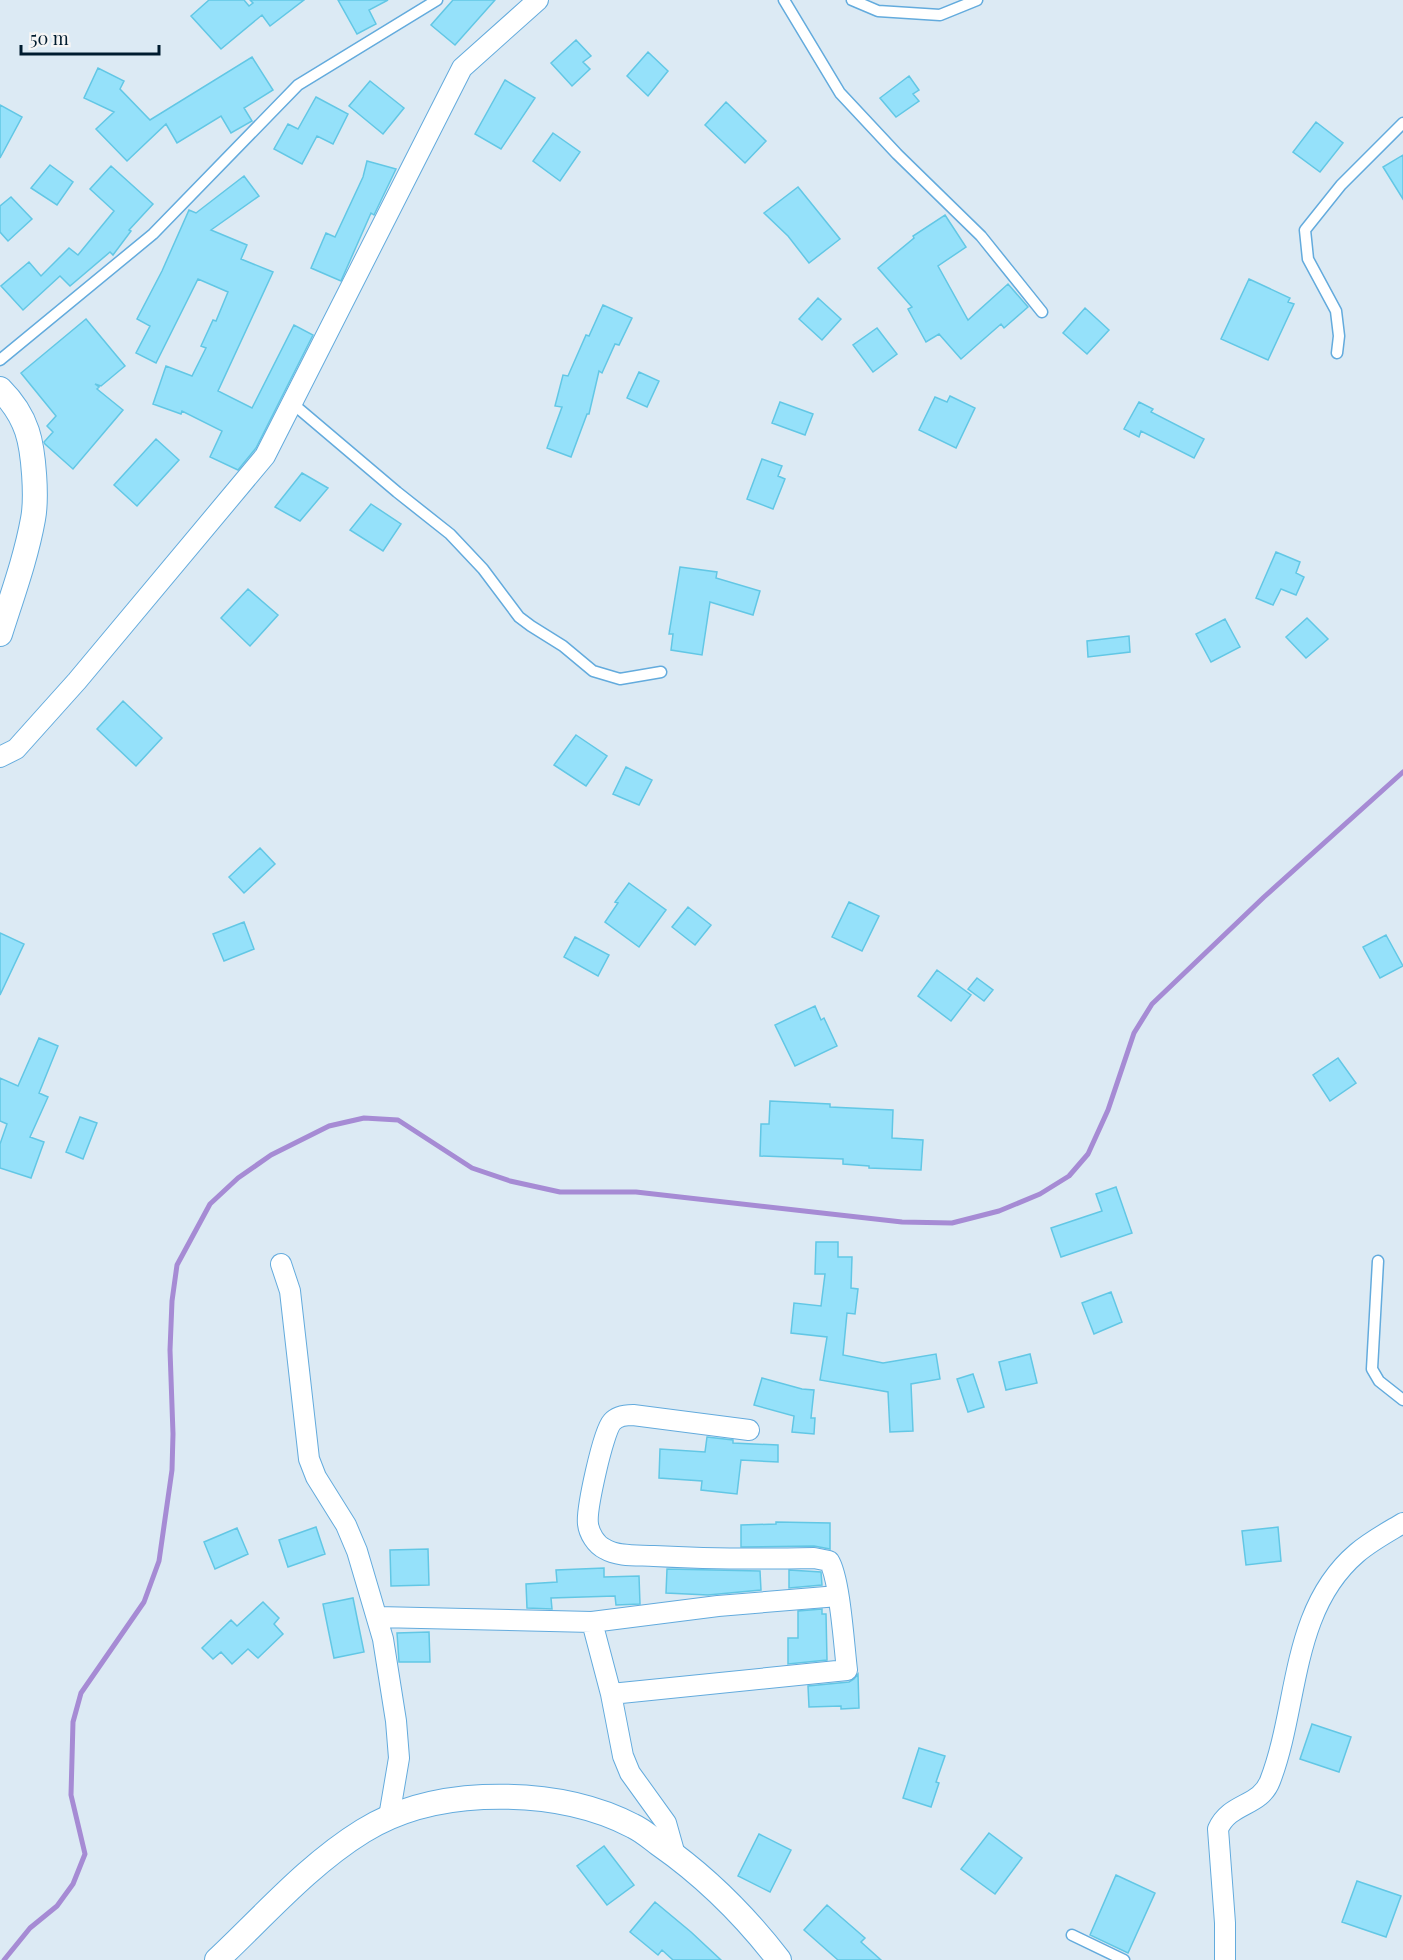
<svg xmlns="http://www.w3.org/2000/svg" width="1403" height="1960" font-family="'Playfair Display',serif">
<rect width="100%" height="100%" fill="#dceaf4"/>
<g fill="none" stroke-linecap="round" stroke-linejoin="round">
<path stroke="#a68bd4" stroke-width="5" d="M4,1960L30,1928L57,1906L73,1884L85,1854L71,1795L73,1722L81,1693L144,1602L159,1561L172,1470L173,1434L170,1350L172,1301L177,1265L210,1204L238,1178L271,1155L329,1126L364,1118L398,1120L472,1168L510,1181L560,1192H636L902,1222L952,1223L999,1211L1040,1194L1069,1176L1088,1154L1108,1110L1134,1033L1152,1004L1264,897L1403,772"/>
</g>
<path fill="#95e1fa" stroke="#62c7e5" stroke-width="1.5" d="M209,0H244L249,6L253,3L250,0H304L270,26L262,15L221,49L191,16Z
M338,0H388L369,10L376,24L357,34Z
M453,0H495L455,45L431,25Z
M576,40L591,56L583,62L590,69L572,86L551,63Z
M648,52L668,71L648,96L627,76Z
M252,57L273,90L244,108L252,121L231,133L221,116L177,143L166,124L127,161L96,129L114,112L84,98L98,68L124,81L120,89L150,120Z
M909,76L919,90L913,94L919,101L896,117L880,98Z
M505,80L535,98L501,149L475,134Z
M370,81L404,108L383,134L349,106Z
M316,97L348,114L333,144L317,136L302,164L274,149L288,124L298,129Z
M726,102L766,141L745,163L705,125Z
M0,105L22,117L0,158Z
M1316,122L1343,143L1320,172L1293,152Z
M553,133L580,152L560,181L533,161Z
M1403,155V199L1383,167Z
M367,161L396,169L374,215L371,213L341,281L311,268L326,233L335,237L363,177Z
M50,165L73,182L57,205L31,188Z
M111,166L153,204L129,230L131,231L113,255L110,252L70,286L60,276L23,310L1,286L29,262L41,276L69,248L78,255L114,211L90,189Z
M244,176L259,196L211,230L247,245L241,259L273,272L218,391L252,408L294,325L313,335L256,448L238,470L210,457L222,431L182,411L181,414L153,404L166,366L192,376L206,348L201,346L213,320L216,321L228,292L198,279L156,363L136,353L150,326L137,319L162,271L189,210L196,213Z
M798,187L840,239L809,263L788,236L764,213Z
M11,197L32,219L8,241L0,232V206Z
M945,215L966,247L938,266L968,320L1008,284L1028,307L1004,328L1001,324L961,359L939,334L926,342L908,309L912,307L878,268L914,238L913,236Z
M1249,279L1290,298L1288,302L1294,304L1268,360L1221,339Z
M818,298L841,319L822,340L799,319Z
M603,305L632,318L619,345L615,344L602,373L599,371L589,414H587L571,457L547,448L562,407L555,406L563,375L568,376L586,335L589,336Z
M1085,308L1109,330L1087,354L1063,333Z
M86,319L125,366L101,386L95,384L99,387L97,389L123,410L73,469L45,444L44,442L53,432L47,426L56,416L21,373Z
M877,328L897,354L873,372L853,345Z
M639,372L659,381L647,407L627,398Z
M950,396L975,408L956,448L919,430L935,397L947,402Z
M780,402L813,414L805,435L772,423Z
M1139,402L1153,409L1151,412L1204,439L1194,458L1141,431L1139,437L1124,429Z
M156,439L179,460L137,506L114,485Z
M762,459L782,466L778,476L785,479L773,509L747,499Z
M302,473L328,488L300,521L275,507Z
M371,504L401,524L383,551L350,530Z
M1276,552L1300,562L1296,573L1304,577L1296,595L1281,589L1273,605L1256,598Z
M680,567L717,572L716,578L760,591L753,615L710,602L702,655L671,650L673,634H669Z
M248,589L278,615L250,646L221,618Z
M1307,618L1328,639L1306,658L1286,637Z
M1225,619L1240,647L1211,662L1196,634Z
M1129,636L1130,652L1088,657L1087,641Z
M123,701L162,738L136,766L97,729Z
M576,735L607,756L586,786L554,765Z
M626,767L652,780L639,805L613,794Z
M260,848L275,864L244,893L229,877Z
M629,883L666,910L639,947L605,922L618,903L615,902Z
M849,902L879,916L862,951L832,937Z
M688,907L711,925L695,945L672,927Z
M244,922L254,949L224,961L213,934Z
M0,933L24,944L0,995Z
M1386,935L1403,966L1380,978L1363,947Z
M575,937L609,955L598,976L564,957Z
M937,970L971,995L951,1021L918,996Z
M977,978L993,990L984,1001L968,989Z
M815,1006L821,1020L824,1018L837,1046L795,1066L775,1025Z
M39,1038L58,1046L39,1093L48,1097L30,1137L44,1142L31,1178L0,1168V1144L7,1124L0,1121V1078L18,1086Z
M1338,1058L1356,1083L1330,1101L1313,1075Z
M770,1101L830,1104V1107L893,1110L892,1138L923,1140L921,1170L869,1168V1166L843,1164V1159L760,1156L761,1124H769Z
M80,1117L97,1123L83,1159L66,1152Z
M1116,1187L1132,1233L1061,1257L1051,1228L1102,1211L1096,1194Z
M816,1242H838V1257H852L851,1288L858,1289L855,1314L847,1313L843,1355L883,1363L936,1354L940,1379L911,1384L913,1431L890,1432L888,1392L820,1380L827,1337L791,1333L794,1303L821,1306L825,1274H815Z
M1111,1292L1122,1322L1094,1334L1082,1303Z
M1030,1354L1037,1383L1006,1390L999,1362Z
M973,1374L984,1407L968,1412L957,1379Z
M762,1378L802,1389L814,1390L811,1418H815L814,1434L792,1432L794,1416L754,1405Z
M707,1437L733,1440V1443L778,1445V1462L741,1460L737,1494L701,1490L702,1481L659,1478L660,1449L705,1452Z
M776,1522L830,1523V1549L814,1546L741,1547V1525L776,1524Z
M316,1527L325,1554L288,1567L279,1540Z
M1278,1527L1281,1561L1246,1565L1242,1531Z
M237,1528L248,1554L215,1569L204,1542Z
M428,1549L429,1585L391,1586L390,1550Z
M604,1568V1577L639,1576L640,1604L616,1605L615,1596L551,1598L552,1609L527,1608L526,1584L557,1582L556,1570Z
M667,1569L760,1571L761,1590L708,1595L666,1593Z
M789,1570L821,1572L822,1585L789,1588Z
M353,1598L364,1652L334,1658L323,1604Z
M263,1602L279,1618L274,1624L283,1634L258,1658L248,1649L232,1664L221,1652L213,1659L202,1648L231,1620L237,1626Z
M822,1609V1614H826L827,1660L788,1664V1638H798V1611Z
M429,1632L430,1662H399L397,1633Z
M858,1674L859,1708L841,1709V1706L809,1707L808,1686L849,1682L854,1679Z
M1312,1724L1351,1737L1339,1772L1300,1759Z
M919,1748L945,1756L936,1782L939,1783L931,1807L903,1798Z
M989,1833L1022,1858L995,1894L961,1869Z
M759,1834L791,1850L770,1892L738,1876Z
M604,1846L634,1885L607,1905L577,1866Z
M1116,1875L1155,1893L1128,1953L1090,1935Z
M1357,1881L1401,1896L1386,1937L1342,1922Z
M655,1902L691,1932L721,1960H673L662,1950L658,1955L630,1932Z
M827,1905L865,1938L861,1942L881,1960H838L804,1930Z"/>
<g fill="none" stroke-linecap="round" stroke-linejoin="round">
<g stroke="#63abdd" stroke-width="13">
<path id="service" d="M784,0L840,93L897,154L981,236L1042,312
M852,0L878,11L940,15L977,0
M1337,353L1339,336L1336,311L1308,259L1305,230L1341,185L1403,123
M0,360L153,234L298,85L437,0
M292,403L397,492L450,534L483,569L519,617L531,626L563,646L593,671L620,679L661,672
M1378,1261L1372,1369L1379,1381L1403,1400
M1072,1935L1124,1960"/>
</g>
<g stroke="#63abdd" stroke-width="22">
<path id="minor" d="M0,757L16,749L77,681L265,456L462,68L538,0
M281,1264L290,1291L309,1459L316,1477L346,1525L357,1551L383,1639L396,1721L399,1758L389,1817
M377,1617L592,1622L611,1694L623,1756L630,1773L666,1823L675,1855
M592,1622L718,1606L838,1596
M611,1694L847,1670C844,1646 840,1578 829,1561L814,1558C761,1559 708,1559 654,1556C639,1555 618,1557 605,1549C596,1545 589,1533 588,1524C586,1510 603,1432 612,1422C617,1416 625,1415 633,1415L749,1430
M1225,1960V1923L1218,1829C1230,1802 1260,1807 1270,1781C1299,1706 1290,1610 1357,1553C1371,1541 1388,1532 1403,1523"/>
</g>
<g stroke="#63abdd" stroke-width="26">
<path id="tertiary" d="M0,389C11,400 22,416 27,431C34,452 37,498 33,519C26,558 12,596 0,634
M217,1960C264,1916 308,1865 363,1831C400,1808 441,1799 483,1797C534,1795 587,1802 633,1826C642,1830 651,1838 659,1844C705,1876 745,1916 779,1960"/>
</g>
<use href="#service" stroke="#fff" stroke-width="10"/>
<use href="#minor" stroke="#fff" stroke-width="20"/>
<use href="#tertiary" stroke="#fff" stroke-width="24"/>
</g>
<path d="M21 45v9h138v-9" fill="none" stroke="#001c2f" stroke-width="3"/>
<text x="30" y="45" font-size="18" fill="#001c2f" stroke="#f5f5f5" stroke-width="4.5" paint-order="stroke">50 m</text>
</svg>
